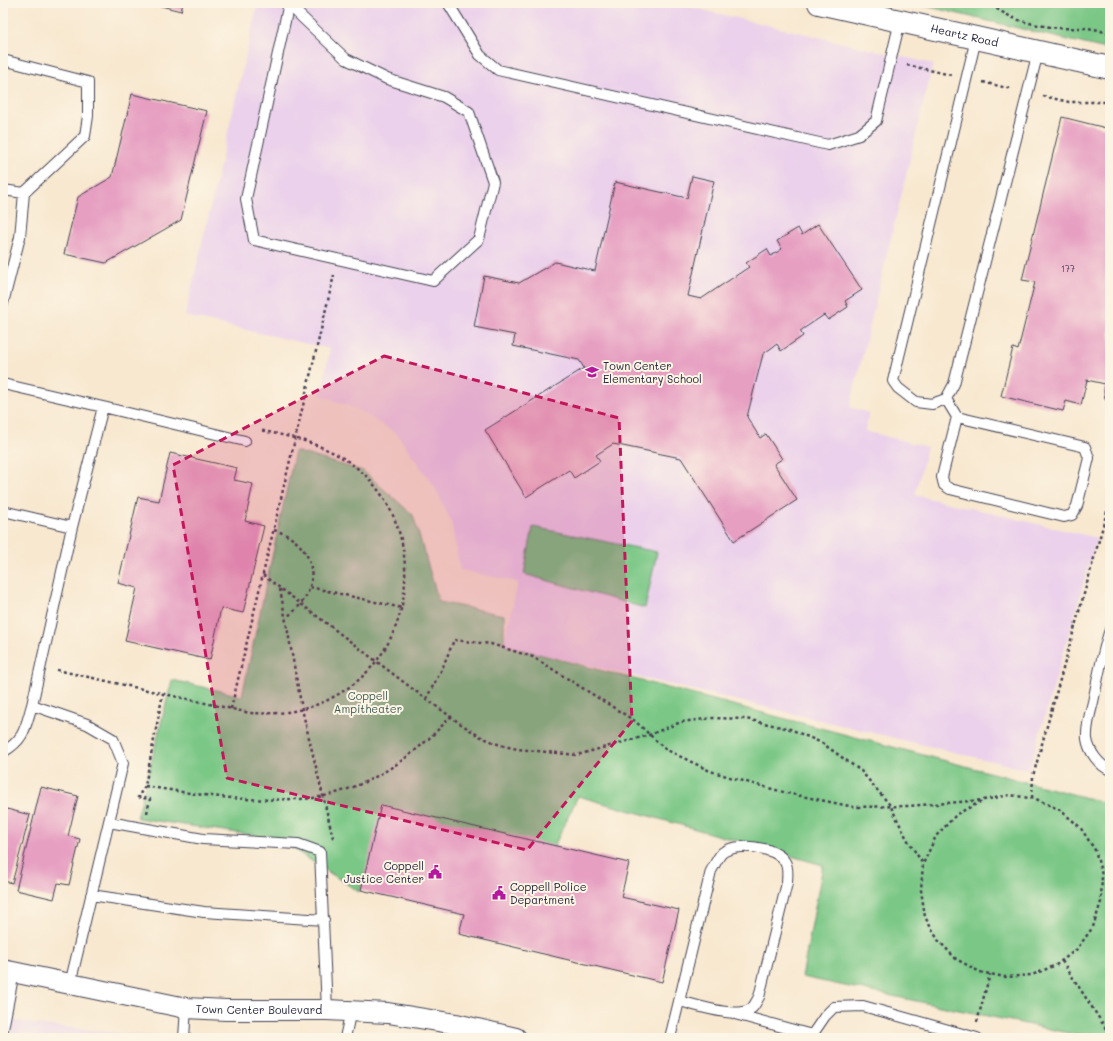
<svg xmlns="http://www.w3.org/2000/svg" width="1113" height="1041" font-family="Mali,sans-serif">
<rect width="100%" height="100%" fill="#fcf5e5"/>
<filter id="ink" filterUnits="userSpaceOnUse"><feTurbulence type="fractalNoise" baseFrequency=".025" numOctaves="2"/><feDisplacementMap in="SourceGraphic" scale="8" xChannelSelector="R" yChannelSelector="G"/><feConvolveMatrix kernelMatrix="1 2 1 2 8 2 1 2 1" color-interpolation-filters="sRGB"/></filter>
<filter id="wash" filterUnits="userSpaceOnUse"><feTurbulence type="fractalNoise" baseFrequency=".012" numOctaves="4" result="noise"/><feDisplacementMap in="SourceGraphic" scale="16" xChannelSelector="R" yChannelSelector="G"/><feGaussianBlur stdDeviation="0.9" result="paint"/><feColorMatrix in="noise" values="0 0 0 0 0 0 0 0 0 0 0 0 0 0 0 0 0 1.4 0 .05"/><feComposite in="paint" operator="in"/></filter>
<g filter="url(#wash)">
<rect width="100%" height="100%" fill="#f8e8d0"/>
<path fill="#ebd1eb" d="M258,3H673L933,64L850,407L869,413L865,431L927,447L915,495L1097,538L1029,770L504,645L518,582L460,570L451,521L434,486L398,435L359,410L321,395L330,349L185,316Z
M3,1018L33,1024L167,1038H3Z"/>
<path fill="#7ac786" stroke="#4e7460" d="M913,3H1110V50Z
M295,451L363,471L413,515L439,602L504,615V645L1110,804V1038H1092L802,977L823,865L578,796L549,857L381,824L359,892L278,839L137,818L172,680L242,696Z
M533,527L657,552L645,608L524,574Z"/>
<g id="blocks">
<path fill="#e69ec1" d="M149,3H183L181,11Z
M132,94L207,111L181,220L106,263L64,254L78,197L112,177Z
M1062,117L1110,129V407L1105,399L1104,392L1105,384L1087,380L1081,405L1066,401L1063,411L1001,396L1013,348L1018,350L1035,282L1022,280Z
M692,176L714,181L688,296L701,299L749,267L746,263L767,249L771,256L782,249L777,241L798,228L802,235L818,224L862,290L845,301L848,307L828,320L824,315L800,331L803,336L781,351L777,344L763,354L747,417L760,438L766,434L782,459L774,464L797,500L734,541L681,458L613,444L596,455L600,461L574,478L569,470L526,497L485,430L584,368L579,360L513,346L515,335L474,327L484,276L519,283L555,262L595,271L615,182L687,198Z
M170,453L237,468L234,480L253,484L245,521L264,526L243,613L221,608L210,660L125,641L137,588L118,583L138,497L159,501Z
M41,787L78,796L68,836L80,839L69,885L58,883L54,899L16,890Z
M381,805L629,863L621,897L679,910L662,982L459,934L464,914L361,890Z
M3,808L30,815L12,883L3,881Z"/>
</g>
</g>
<g filter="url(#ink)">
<use href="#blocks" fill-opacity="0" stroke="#424051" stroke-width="1"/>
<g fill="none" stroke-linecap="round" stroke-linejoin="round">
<g stroke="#424051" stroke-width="12">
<path id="service" d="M448,3L480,55L498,70L828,145L859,135L876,121L900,21
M288,4L346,59L387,79L444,97L469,112L493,182L479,239L433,281L254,240L246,199L289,3
M976,39L893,381L898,388L916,402L932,404L946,399L954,384L1038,52
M3,60L88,82V116L85,136L24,193L20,237L3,303
M3,190L24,193
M3,384L103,407L72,527
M946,399L957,417L942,477L944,485L950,489L1064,517L1072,515L1077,506L1089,458L1085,447L957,417
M103,407L245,441
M3,511L72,527L32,705L87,724L113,739L123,763L70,984
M1110,630C1102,653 1098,678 1093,702C1090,713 1086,727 1087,739C1089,752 1099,765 1110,770
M3,752C25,739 25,728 32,705
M109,822L203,839L298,844L320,852L327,1010
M91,895L204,912L324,920
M735,1014L812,1035L825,1016L834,1007L863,1006L977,1038
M3,1029L14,972
M184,1038L186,1008
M345,1038L351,1010
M670,1038L711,871C714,866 718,857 722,853C736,842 776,846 785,862C789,869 787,876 787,883L759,997C757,1000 755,1005 752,1008C738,1020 696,1005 679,1001"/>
</g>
<g stroke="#424051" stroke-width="22">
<g id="minor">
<path id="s1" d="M3,970L186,1008L226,1010H327L388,1013L456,1024L516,1038"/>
</g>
</g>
<g stroke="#424051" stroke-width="24">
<g id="tertiary">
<path id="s2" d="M819,3L1110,68"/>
</g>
</g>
<path stroke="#424051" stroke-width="2.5" stroke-dasharray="3 3" stroke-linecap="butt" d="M986,3C996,8 1006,15 1016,19C1027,23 1041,26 1052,27C1074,31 1089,23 1110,35
M907,65L951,75
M983,82L1011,89
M1043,96L1069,102H1110
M274,530C318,543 325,592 286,617
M263,575L422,696L461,724L479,736L500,745L517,749L577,755L649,735L681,722L713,718L746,719L790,729L822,743L861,771L890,805L907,839L923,864
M310,587L402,608
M280,589L302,709L334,842
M57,670L250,713C286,715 315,710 345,690C423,640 426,515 349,462C321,443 292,437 259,430
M426,699L442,669L454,640L491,644L533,657L635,721L665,749L710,771L750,783L787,793L854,807L909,806L984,800L1010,795L1036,799L1060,810L1080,827L1095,850L1102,875L1101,902L1093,927L1077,949L1056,965L1032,975L1005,977L980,972L956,959L938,940L925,917L921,890L923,864L936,836L957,814L984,800
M231,709L334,275
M145,786C194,794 241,802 291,799C301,799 313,799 324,796C374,785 417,754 451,716
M1032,798L1033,776L1110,501
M147,813L150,799L138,797L145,786L163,693
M1062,961L1110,1035
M977,1022L990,974"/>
<use href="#service" stroke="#fff" stroke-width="10"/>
<use href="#minor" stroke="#fff" stroke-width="20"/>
<use href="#tertiary" stroke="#fff" stroke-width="22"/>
</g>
</g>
<path fill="#c2185b" fill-opacity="0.2" stroke="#c2185b" stroke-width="3" stroke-dasharray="8 5" stroke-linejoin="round" d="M384,356L619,418L632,721L527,850L227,778L173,465Z"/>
<defs>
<g id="school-bare" transform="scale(1.08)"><path d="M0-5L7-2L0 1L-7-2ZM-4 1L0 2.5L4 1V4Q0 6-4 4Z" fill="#b5179e" stroke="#fcf5e5" stroke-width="2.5" paint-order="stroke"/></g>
<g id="civic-bare" transform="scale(1.08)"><path d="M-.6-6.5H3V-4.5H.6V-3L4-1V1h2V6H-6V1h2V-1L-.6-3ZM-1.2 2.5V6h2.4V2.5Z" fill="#b5179e" stroke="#fcf5e5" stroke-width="2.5" paint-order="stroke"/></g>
</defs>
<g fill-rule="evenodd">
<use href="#school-bare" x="592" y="372"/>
<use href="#civic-bare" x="435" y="872"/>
<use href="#civic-bare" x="499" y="893"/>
</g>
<g text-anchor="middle" stroke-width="4" stroke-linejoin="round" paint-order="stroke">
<g font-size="9" fill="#53415c">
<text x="1068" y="272">177</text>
</g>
<g font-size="11" fill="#22223b" stroke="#fcf5e5">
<text dy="4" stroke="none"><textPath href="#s2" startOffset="149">Heartz Road</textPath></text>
<text dy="4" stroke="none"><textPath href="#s1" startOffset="260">Town Center Boulevard</textPath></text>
</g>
<g font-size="11" fill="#22223b" stroke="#fcf5e5" text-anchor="start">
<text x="603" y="370">Town Center<tspan x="603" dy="13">Elementary School</tspan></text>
<text x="424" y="870" text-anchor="end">Coppell<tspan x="424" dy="13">Justice Center</tspan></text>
<text x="510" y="891">Coppell Police<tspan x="510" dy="13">Department</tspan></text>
</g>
<g font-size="11" fill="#415c55" stroke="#fcf5e5">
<text x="368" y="700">Coppell<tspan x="368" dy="13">Ampitheater</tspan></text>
</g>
</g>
<rect width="1113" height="1041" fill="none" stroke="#fcf5e5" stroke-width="16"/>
</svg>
